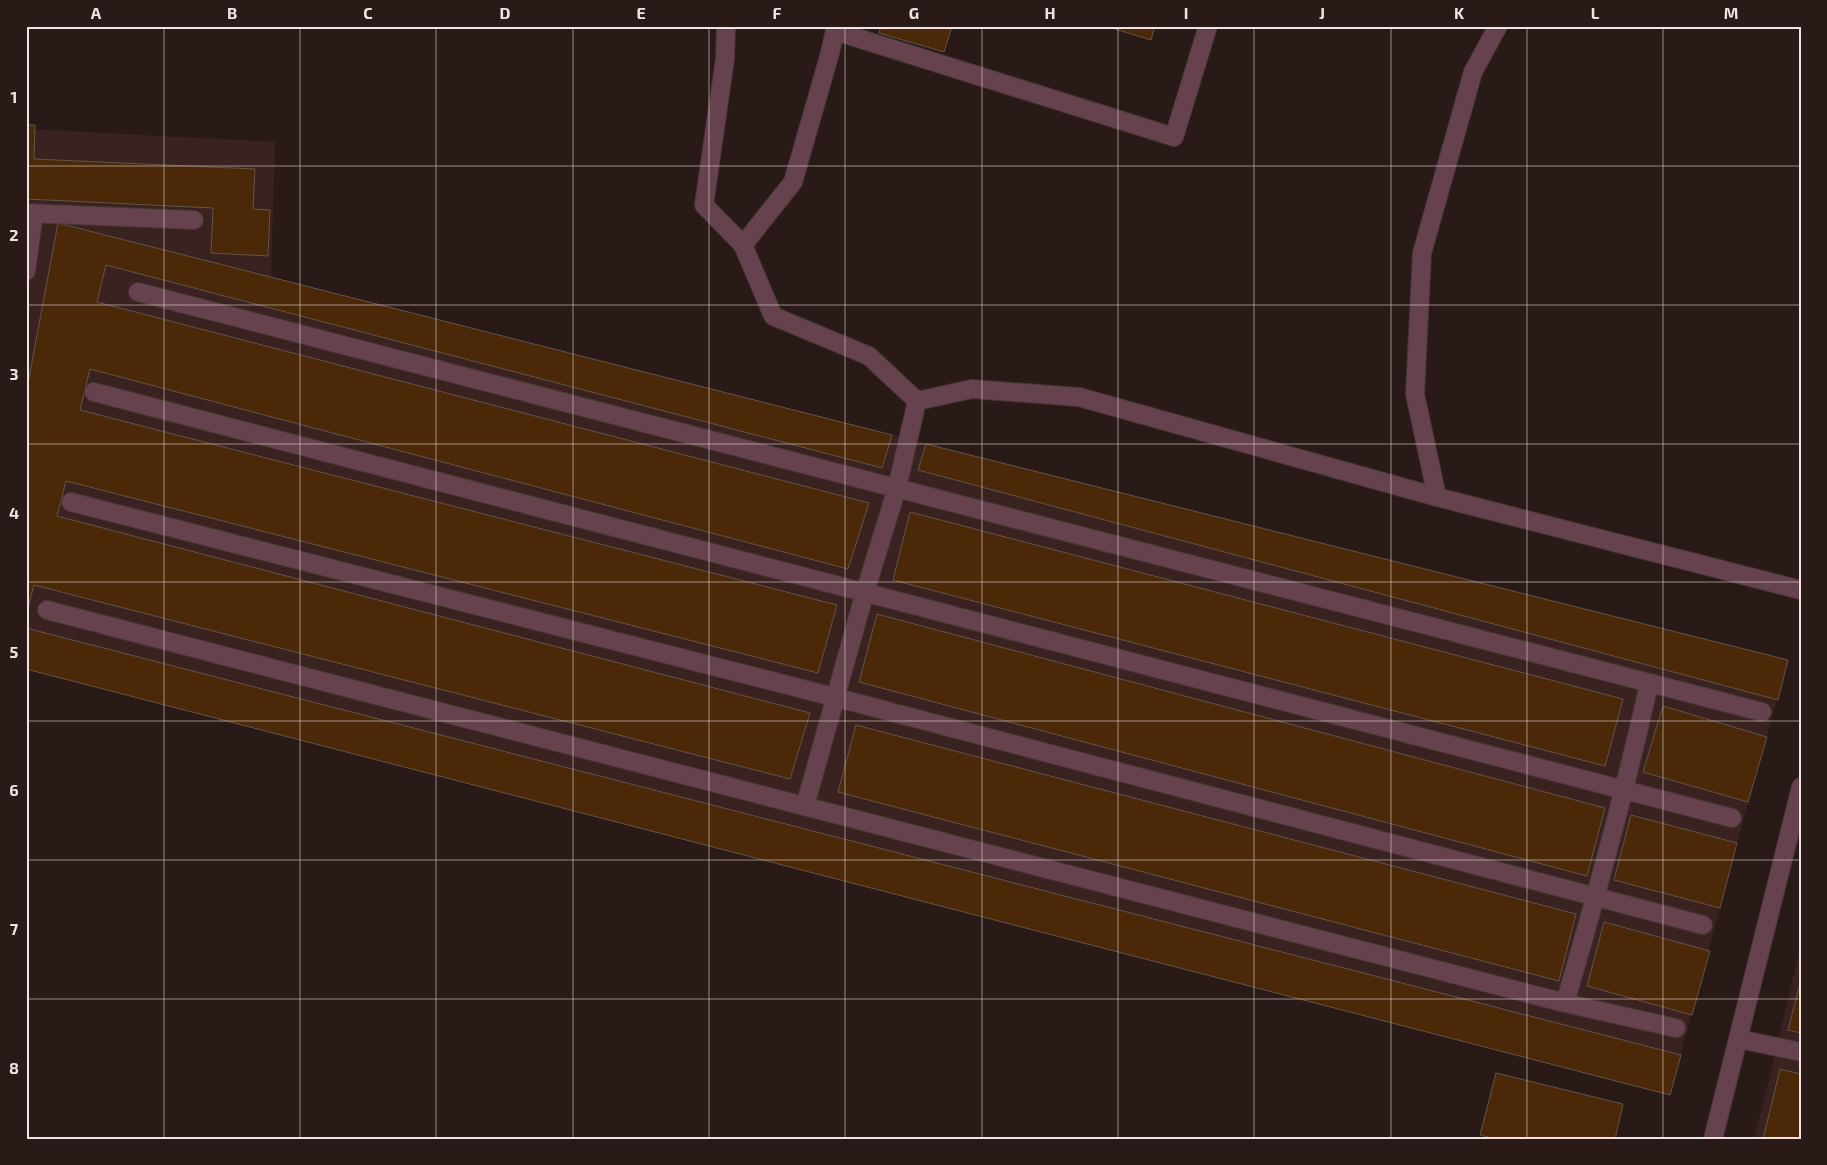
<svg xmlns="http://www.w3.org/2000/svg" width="1827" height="1165" font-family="'Exo 2',sans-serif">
<rect width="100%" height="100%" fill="#2a1a17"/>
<path fill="#39221f" d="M26,129L275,142L271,278L1788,660L1737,843L1670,1095L26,669Z
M1801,944V1139H1754L1769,1079Z"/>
<path fill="#4b2808" stroke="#635448" d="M881,26H952L944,52L879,33Z
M1105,26H1155L1151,40Z
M26,125H35L34,159L255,169L253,209L270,210L268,256L211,253L213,208L26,199Z
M58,223L892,435L882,468L106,265L97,302L869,503L848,569L90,369L80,410L837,605L818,673L66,481L57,516L810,713L790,779L34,585L26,616V394Z
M926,444L1788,660L1778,700L918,470Z
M910,512L1623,699L1605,766L893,580Z
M877,614L1605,808L1587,876L859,682Z
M26,628L1681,1055L1670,1095L26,669Z
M1663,706L1767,737L1748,802L1643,772Z
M856,725L1576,914L1559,981L838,792Z
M1631,815L1737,843L1720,908L1614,880Z
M1604,922L1710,951L1692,1015L1587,986Z
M1801,979V1033L1788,1030Z
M1780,1069L1801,1074V1139H1763Z
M1496,1073L1623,1104L1615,1139H1495L1480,1135Z"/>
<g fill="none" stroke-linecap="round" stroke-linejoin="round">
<g stroke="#463633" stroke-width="20">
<path id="service" d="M726,26L725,59L704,205L743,245L773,316L869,356L917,401L972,389L1079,397L1437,497L1801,590
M835,31L1174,137L1208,26
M26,213L194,220
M743,245L793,182L830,53L836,26
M26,271L34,213
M138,292L1762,712
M94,392L1732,818
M1437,497L1415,394L1422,253L1473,72L1498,26
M71,502L834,697L1703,925
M47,610L1565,1003L1676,1028
M805,806L865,592L897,488L917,401
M1565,1003C1596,897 1625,792 1649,684
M1739,1039L1801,1052
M1713,1139L1801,787"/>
</g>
<use href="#service" stroke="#65424d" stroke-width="18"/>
</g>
<path fill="none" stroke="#f0e4e2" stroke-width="1" stroke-opacity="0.55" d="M164,26V1139M300,26V1139M436,26V1139M573,26V1139M709,26V1139M845,26V1139M982,26V1139M1118,26V1139M1254,26V1139M1391,26V1139M1527,26V1139M1663,26V1139M26,166H1801M26,305H1801M26,444H1801M26,582H1801M26,721H1801M26,860H1801M26,999H1801"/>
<rect width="1827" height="1165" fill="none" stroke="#2a1a17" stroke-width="55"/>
<rect x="28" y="28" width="1772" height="1110" fill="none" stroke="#f0e4e2" stroke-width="2"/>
<g font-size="16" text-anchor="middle" font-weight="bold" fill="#f0e4e2">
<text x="96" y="19">A</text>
<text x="232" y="19">B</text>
<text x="368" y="19">C</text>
<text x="505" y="19">D</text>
<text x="641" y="19">E</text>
<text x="777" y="19">F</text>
<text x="914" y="19">G</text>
<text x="1050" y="19">H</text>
<text x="1186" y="19">I</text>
<text x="1322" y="19">J</text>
<text x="1459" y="19">K</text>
<text x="1595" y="19">L</text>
<text x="1731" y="19">M</text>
<text x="14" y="103">1</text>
<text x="14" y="241">2</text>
<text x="14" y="380">3</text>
<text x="14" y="519">4</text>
<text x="14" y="658">5</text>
<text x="14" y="796">6</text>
<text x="14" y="935">7</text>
<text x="14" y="1074">8</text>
</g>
</svg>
